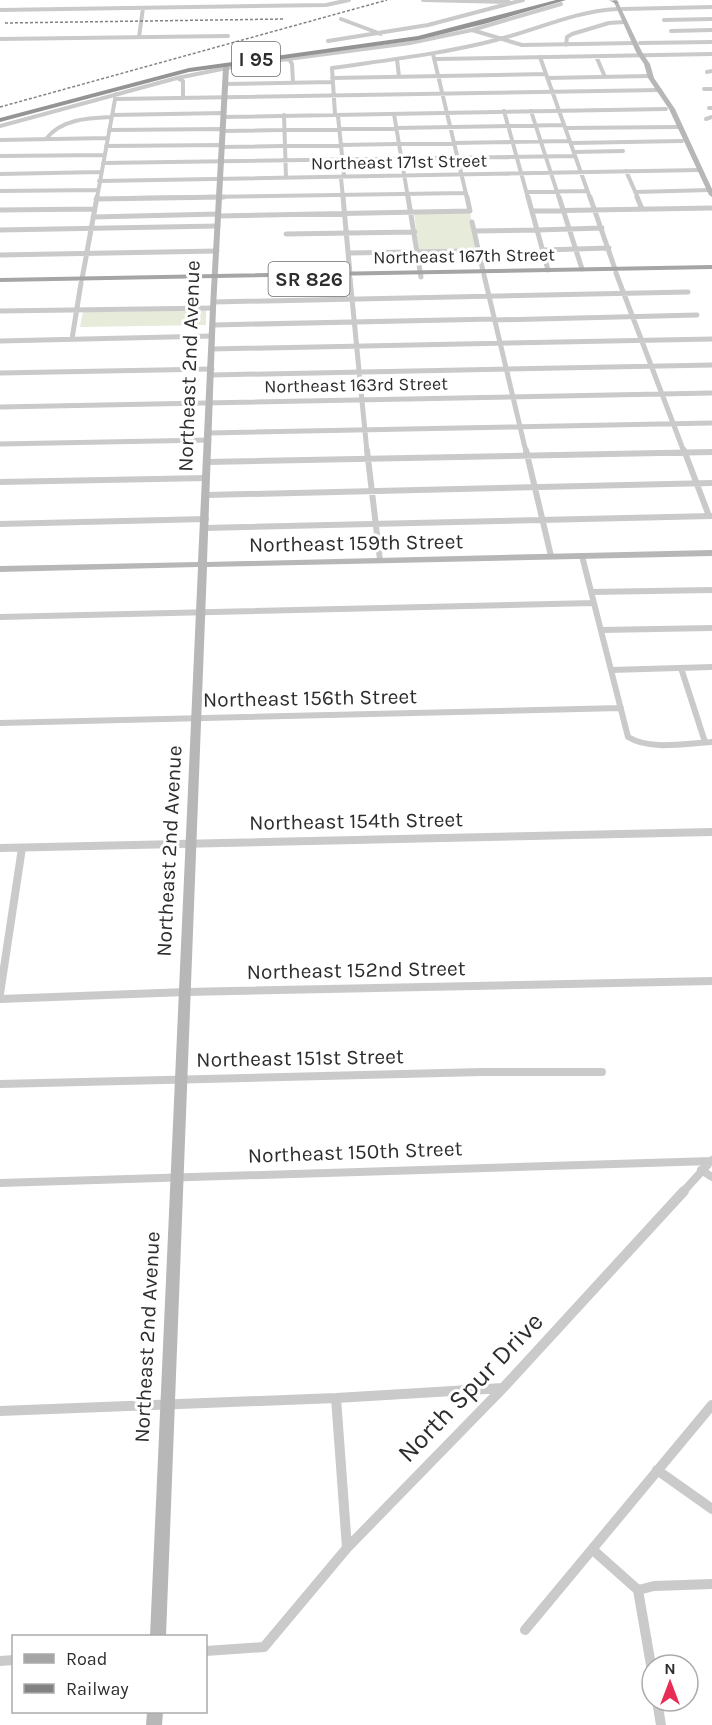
<svg xmlns="http://www.w3.org/2000/svg" width="712" height="1725" font-family="Karla,sans-serif">
<rect width="100%" height="100%" fill="#fff"/>
<path fill="#e6ebda" d="M470,212L477,250L419,252L414,213Z
M206,310V325L80,327L83,312Z"/>
<g fill="none" stroke-linecap="round" stroke-linejoin="round">
<path stroke="#cacaca" stroke-width="4" d="M423,0L509,2
M622,9L712,7
M0,10L326,5L349,0
M341,19L381,34
M664,20L712,19
M472,30L522,45L635,43
M671,31L712,30
M139,37L143,8
M0,39L228,36
M328,41L428,25L523,0
M640,43L712,42
M566,45L567,37L572,34L609,23L624,22
M433,54L467,198
M596,56L605,77
M540,57L590,198
M289,59L292,64L293,82
M397,59L399,77
M436,59L712,54
M707,72L712,71
M177,78L183,81V98
M332,78L546,74
M547,78L650,76
M225,84L333,82
M704,89H712
M115,99L660,90
M709,108H712
M504,111L528,198
M531,111L559,198
M394,114L408,198
M112,115L224,113
M284,115L286,178
M224,117L666,109
M706,119L712,117
M0,126L177,78L242,65L410,43L472,30L561,4
M565,128L678,127
M109,130L223,129
M223,131L564,125
M46,139C61,119 88,118 111,117
M0,140L108,138
M571,143L682,141
M106,146L223,145
M222,147L570,141
M574,152L623,151
M0,156L104,155
M103,163L575,156
M626,171L638,198
M0,174L101,172
M99,181L700,170
M0,191L98,190
M527,192L587,191
M635,192L710,190
M97,198L116,94
M131,198L466,193
M343,198L341,178L344,175L338,116L335,114L332,68C387,60 442,54 496,40C537,30 575,11 617,9"/>
<path stroke="#cacaca" stroke-width="5" d="M343,197L350,274
M408,197L421,277
M528,197L548,270
M559,197L582,269
M590,197L615,269
M637,197L642,209
M96,199L224,197
M0,210L95,209
M532,211L712,208
M219,216L470,211L467,197
M93,217L219,214
M472,222L483,271
M0,230L218,226
M538,230L602,228
M474,231L538,230
M286,234L415,232
M544,250L609,248
M348,253L478,251
M0,255L217,251
M616,273L684,452
M484,275L526,452
M350,278L367,452
M82,279L97,197
M214,302L688,292
M0,311L213,308
M494,320L697,315
M213,325L494,319
M72,339L81,283
M0,341L212,336
M212,349L712,339
M0,373L212,369
M211,375L712,365
M0,407L712,393
M209,433L712,423
M0,444L209,440"/>
<path stroke="#cacaca" stroke-width="6" d="M367,450L380,560
M526,450L551,556
M684,450L709,516
M208,462L712,452
M0,482L207,478
M207,495L712,483
M0,524L206,519
M205,528L712,516
M582,556L628,737C651,751 686,743 712,742
M591,592L712,590
M0,617L594,603
M601,630L712,628
M681,668L705,742
M611,670L712,667
M0,723L621,708"/>
<path stroke="#cacaca" stroke-width="8" d="M0,848L712,832
M0,994L22,848
M0,999L186,992L712,981
M0,1084L482,1072H602
M701,1170L712,1177
M0,1183L712,1161
M682,1193L712,1160"/>
<path stroke="#cacaca" stroke-width="10" d="M336,1398L347,1548
M0,1411L336,1398L503,1388
M657,1470L712,1509
M593,1550L638,1590L654,1586L712,1584
M638,1590L652,1671
M525,1630L712,1405
M206,1651L264,1647L347,1548L503,1388L684,1191
M0,1661L14,1660
M657,1701L661,1725"/>
<path fill="#b7b7b7" fill-rule="evenodd" d="M613,0H617L642,52L650,64L654,78L675,109L712,189V197L709,195L669,109L648,78L644,64L636,52Z
M226,66L229,68L216,308L207,562L712,550V556L207,567L166,1636H150L198,567L0,572V566L198,562L210,308L223,68Z
M147,1712H163L162,1725H146Z"/>
<path fill="#a5a5a5" fill-rule="evenodd" d="M609,0L619,2L616,4Z
M712,265V269L0,282V278Z"/>
<path fill="#949494" fill-rule="evenodd" d="M556,0H566L484,24L418,40L189,72L0,122V118L189,68L418,36Z"/>
<path stroke="#828282" stroke-width="1.5" stroke-dasharray="3 2" stroke-linecap="butt" d="M5,23L284,19
M0,107L387,0"/>
</g>
<g text-anchor="middle" stroke-width="6" stroke-linejoin="round" paint-order="stroke">
<g font-size="18" fill="#2d2d2d" stroke="#fff">
<text transform="translate(399 162) rotate(-1)" y="6">Northeast 171st Street</text>
<text transform="translate(464 256) rotate(-1)" y="6">Northeast 167th Street</text>
<text transform="translate(356 385) rotate(-1)" y="6">Northeast 163rd Street</text>
</g>
<g fill="#fff" stroke="#6c6c6c" stroke-width="1.5">
<rect x="232" y="42" width="48" height="34" rx="4.5"/>
<rect x="268.5" y="262" width="81" height="34" rx="4.5"/>
</g>
<g font-size="20" font-weight="bold" fill="#2d2d2d">
<text x="256" y="66">I 95</text>
<text x="309" y="286">SR 826</text>
</g>
<g font-size="21" fill="#2d2d2d" stroke="#fff">
<text transform="translate(189 366) rotate(-88)" y="7">Northeast 2nd Avenue</text>
<text transform="translate(356 543) rotate(-1)" y="7">Northeast 159th Street</text>
<text transform="translate(310 698) rotate(-1)" y="7">Northeast 156th Street</text>
<text transform="translate(356 821) rotate(-1)" y="7">Northeast 154th Street</text>
<text transform="translate(169 851) rotate(-87)" y="7">Northeast 2nd Avenue</text>
<text transform="translate(356 970) rotate(-1)" y="7">Northeast 152nd Street</text>
<text transform="translate(300 1058) rotate(-1)" y="7">Northeast 151st Street</text>
<text transform="translate(355 1152) rotate(-2)" y="7">Northeast 150th Street</text>
<text transform="translate(147 1337) rotate(-87)" y="7">Northeast 2nd Avenue</text>
</g>
<g font-size="26" fill="#2d2d2d" stroke="#fff">
<text transform="translate(470 1387) rotate(-46)" y="9">North Spur Drive</text>
</g>
</g>
<rect x="12" y="1635" width="195" height="78" fill="#ffffff" stroke="#ababab" stroke-width="1.5"/>
<rect x="24" y="1654" width="30" height="9" fill="#a5a5a5" stroke="#ababab" stroke-width="1.5"/>
<text x="66" y="1665" font-size="18" fill="#2d2d2d">Road</text>
<rect x="24" y="1684" width="30" height="9" fill="#828282" stroke="#ababab" stroke-width="1.5"/>
<text x="66" y="1695" font-size="18" fill="#2d2d2d">Railway</text>
<g transform="translate(670 1683)"><circle r="28" fill="#ffffff" stroke="#ababab" stroke-width="1.5"/>
<path d="M0-4.5L10 22L0 15L-10 22Z" fill="#e72c55"/>
<text y="-9" font-size="16" font-weight="bold" text-anchor="middle" fill="#2d2d2d">N</text>
</g>
</svg>
